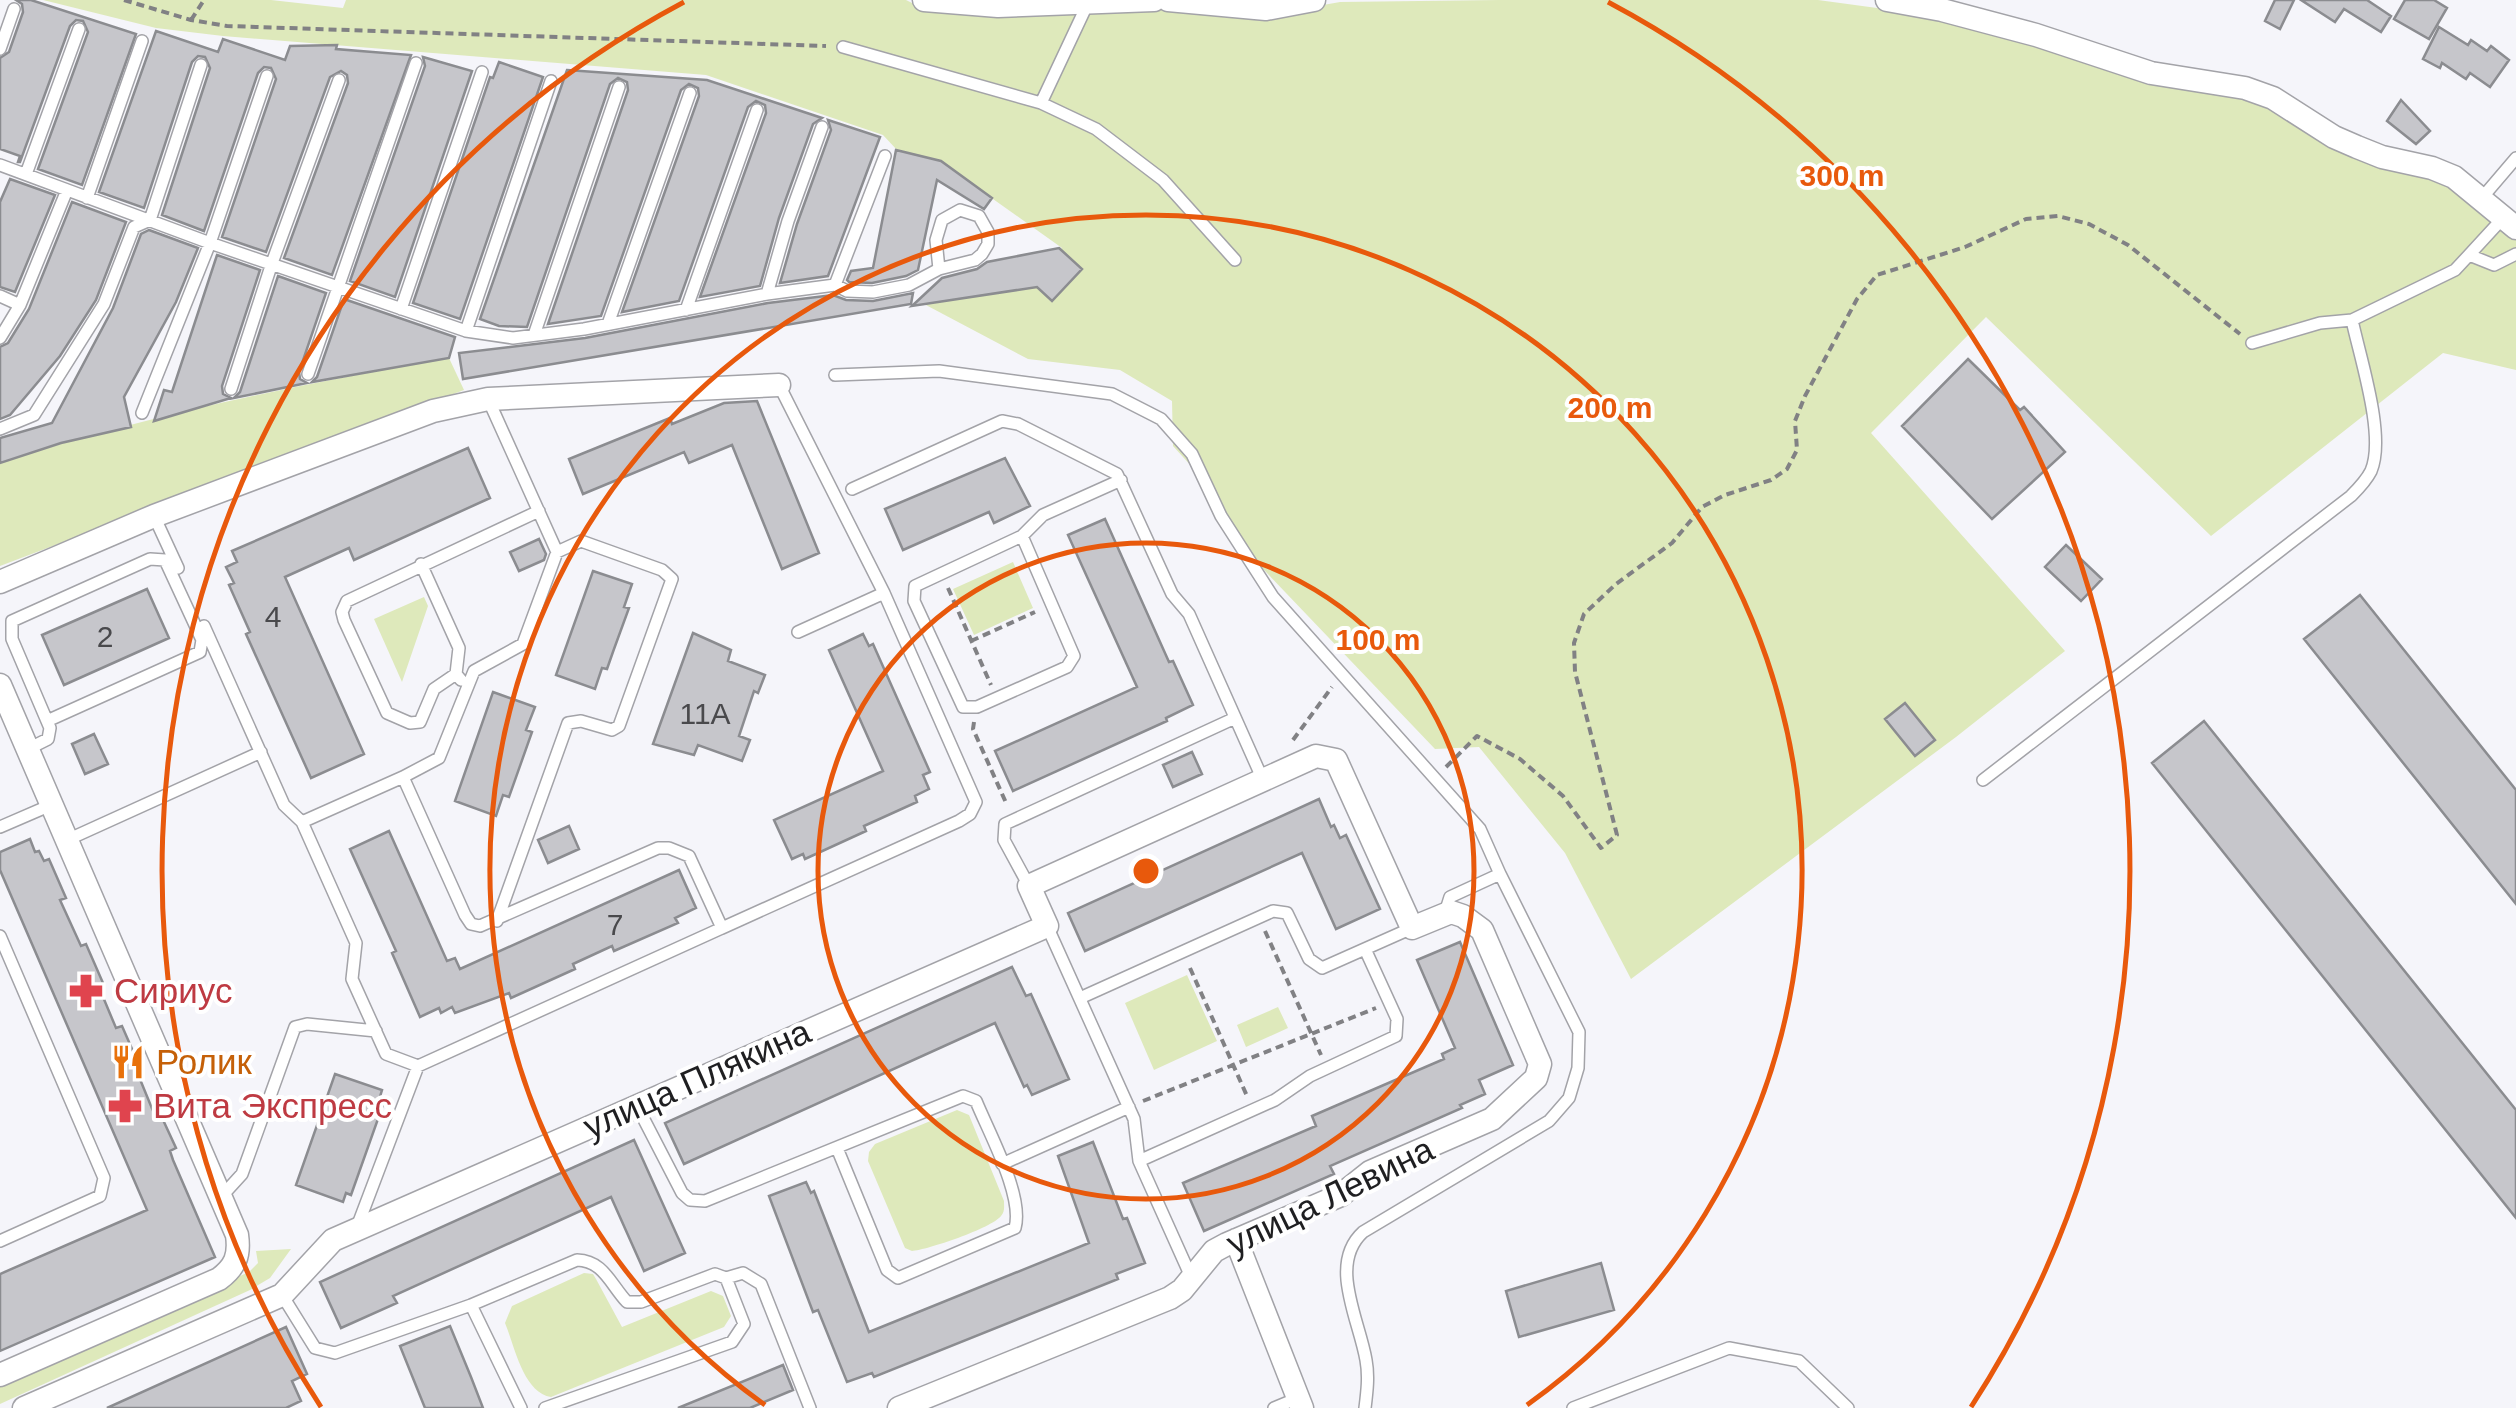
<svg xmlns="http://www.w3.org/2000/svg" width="2516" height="1408" font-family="Arial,sans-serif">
<rect width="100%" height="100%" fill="#f5f5fa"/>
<path fill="#dee9bb" d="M43,0H271L343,8L346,0H906L914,4L1162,5L1267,15L1340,2L1499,0H1818L1877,8L1940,18L2245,94L2451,183L2516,239V370L2443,353L2211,536L1986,317L1871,433L2065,651L1956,737L1631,979L1565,853L1479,747L1435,749L1246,551L1214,491L1173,446L1172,401L1120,370L1028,359L924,304L1028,288L1062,248L938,160L897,150L883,135L706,75L223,36L156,28Z
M449,358L464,390L0,566V463C147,415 297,385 449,358Z
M1013,562L1033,608L974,635L953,589Z
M424,597L428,606L402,682L374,619Z
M1187,975L1217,1041L1154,1070L1125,1003Z
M1278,1007L1288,1028L1246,1047L1237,1025Z
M957,1110L969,1115L1004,1201C1004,1208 1005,1211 1001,1216C992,1228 927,1250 912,1251L905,1248L868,1161L869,1152L875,1144Z
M291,1249L270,1278L250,1290L0,1404V1384L249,1272L258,1263L256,1251Z
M584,1273L593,1274L596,1279L622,1327L711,1291L723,1296L731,1316L724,1327L551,1397C523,1392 515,1347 505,1323L512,1306Z"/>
<path fill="#c6c6cb" stroke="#8b8c90" stroke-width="2.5" d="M16,0H31L136,34L82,185L38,169L88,32L83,21L76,20L70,26L20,162H18L20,156L0,149V58L9,52L23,12L22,4Z
M2275,0H2294L2280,29L2265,21Z
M2301,0H2367L2391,16L2381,32L2344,9L2335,22Z
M2405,0H2434L2447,8L2429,39L2394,19Z
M2439,27L2468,45L2471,40L2487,51L2491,46L2509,60L2490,87L2470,73L2466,79L2442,63L2440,68L2423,59Z
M156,31L218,52L223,39L285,60L290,46L337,45L336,49L411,55L332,275L284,258L348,83L347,75L341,71L330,77L266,252L222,237L276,79L271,68L264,67L258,73L204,231L162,215L210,68L205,57L198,56L192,62L144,208L99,192Z
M423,57L472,71L395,297L350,281L425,66Z
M499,62L543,77L460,319L413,303L490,77L493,78Z
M567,70L707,80L822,118L813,124L779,218L760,286L700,297L766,113L765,105L756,101L748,107L679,301L622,312L699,96L698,88L689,84L681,90L601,316L548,324L628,90L627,82L618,78L610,84L527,327L499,326L480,319Z
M2401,100L2430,131L2416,144L2387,121Z
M828,120L880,137L828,276L780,283L797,224L831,130Z
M896,150L941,161L992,198L984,209L937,180L918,270L906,276L872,283L849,282L847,280L851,271L873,268Z
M10,179L55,195L15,292L0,287V202Z
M72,202L126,222L96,300L60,356L10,415L0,419V347L8,343L29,309Z
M149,230L198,248L176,302L124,397L131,427L61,443L0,463V438L52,423L113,308L141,234Z
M1059,248L1082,269L1052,301L1037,287L912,306L942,278L977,269L987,262Z
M217,255L260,270L222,386L223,394L231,398L154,421L164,390L172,392Z
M278,276L326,293L299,372L300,379L307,383L234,398L240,392Z
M913,293L911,304L463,379L459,353L585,338L768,303L833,295L846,300L873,301Z
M344,299L455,337L449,358L312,382L317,377Z
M1968,359L2020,410L2024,407L2065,452L1992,519L1902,426Z
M757,401L819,553L782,569L732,445L689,463L684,452L583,494L569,459L670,418L672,424L724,403Z
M468,448L490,498L354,560L349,548L285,577L364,754L311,778L246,634L250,632L229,585L234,583L226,567L237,562L232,551Z
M1005,458L1030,506L994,523L989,512L903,550L885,509Z
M1105,519L1169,662L1173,661L1193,705L1166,718L1167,721L1013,791L995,751L1137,687L1068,535Z
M539,539L546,554L544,560L519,571L510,552Z
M2066,545L2102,579L2081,601L2045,567Z
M593,571L632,584L624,607L629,608L614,649L607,669L602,668L595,689L556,675Z
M147,589L169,638L64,685L42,635Z
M2360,595L2516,790V904L2304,639Z
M693,633L731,650L728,661L765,675L758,693L754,691L739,736L750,740L742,761L698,745L694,755L653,744Z
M863,634L869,646L873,644L930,772L923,775L929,789L915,796L917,802L864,826L866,831L805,859L803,854L792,859L774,820L883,771L829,650Z
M493,692L535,707L526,730L532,732L509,797L503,795L496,816L455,801Z
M1905,703L1935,740L1915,756L1885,719Z
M2204,721L2516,1110V1218L2152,763Z
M94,734L108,764L85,774L72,744Z
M1192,752L1202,774L1173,787L1163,765Z
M1319,799L1331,827L1334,825L1340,838L1346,835L1380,909L1336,929L1302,853L1085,951L1068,913Z
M569,826L579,849L548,863L538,840Z
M389,831L447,961L455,958L460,969L679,870L696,908L675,918L678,923L614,951L612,946L573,964L575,969L511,998L509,993L455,1013L452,1007L441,1013L439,1008L420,1017L392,953L396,951L350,849Z
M30,839L35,852L39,851L44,861L49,859L66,898L60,900L81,946L86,944L103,983L98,985L116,1028L122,1026L139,1065L135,1067L153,1111L158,1109L176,1148L170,1151L173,1160L215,1257L0,1351V1274L147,1210L0,870V852Z
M1460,942L1513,1065L1479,1080L1485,1094L1460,1105L1462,1108L1330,1166L1334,1174L1204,1231L1183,1183L1316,1126L1312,1116L1444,1059L1442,1054L1455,1048L1417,960Z
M1012,967L1026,996L1031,994L1069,1079L1032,1095L1027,1085L1024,1087L995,1023L684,1164L665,1123Z
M335,1074L382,1090L379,1100L384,1102L351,1195L346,1193L343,1202L296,1185Z
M634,1140L685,1253L644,1271L611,1197L393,1296L397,1303L341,1328L320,1282Z
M1093,1142L1123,1219L1127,1218L1145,1263L1116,1274L1118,1279L874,1377L872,1373L847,1382L818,1310L813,1312L769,1196L806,1182L811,1193L814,1191L869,1332L1089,1243L1058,1156Z
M1601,1263L1614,1310L1519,1337L1506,1291Z
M450,1326L471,1377L483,1408H425L400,1346Z
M286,1327L307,1374L292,1381L301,1401L286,1408H107Z
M783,1365L793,1390L750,1408H678Z"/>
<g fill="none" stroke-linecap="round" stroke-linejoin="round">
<g stroke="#a3a3a8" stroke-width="14">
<path id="lane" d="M843,47L1041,103L1088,3
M0,49L14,9
M1041,103L1096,129L1163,180L1235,260
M0,165L210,243L466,331L513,338L584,329L767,294L835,285L847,291L873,292L909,285L939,269L975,260L982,254L988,244V232L979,216L960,210L942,220L936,240L939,269
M26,174L79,29
M87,198L142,41
M2481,199L2516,158
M2503,218L2469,255L2494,265L2516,254
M835,285L885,156
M767,294L788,221L822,127
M0,296L20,305
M401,309L482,72
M686,310L757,110
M608,324L690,93
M466,331L551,81
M534,335L619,87
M0,338L20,305L67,190
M2252,343L2320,323L2352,320
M308,374L416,63
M835,375L939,371L1112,394L1161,419L1192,454L1221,516L1273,597L1480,829L1500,874
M779,385L884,593
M231,389L272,263L339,80
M142,413L210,243L267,76
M0,429L34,415L104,304L134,227L150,220L201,65
M852,489L1002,421L1018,424L1117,474L1172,594L1189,614L1263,780
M154,516L178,568
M1022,536L1074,656L1067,667L977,707H963L914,601L915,586L1022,536L1043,515L1121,480
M421,564L459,648L456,674L461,680
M204,626L284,805L302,822
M456,674L434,689L420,722L410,723L387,713L344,620L342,612L347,601L539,511
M28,749L48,739L50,728L47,721L200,652L202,640L165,560L150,559L12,621V639L47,721
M403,777L439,758L474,671L523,644L557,552L488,399
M1983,780L2351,496C2358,489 2366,481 2371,471C2386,436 2360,358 2352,320L2455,270L2469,255
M0,827L51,805
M67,840L261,752
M1029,886L1004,840L1005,824L1235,718
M497,921L568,723L581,721L612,730L619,726L672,579L662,570L581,541L557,552
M1047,926L1134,1119L1139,1161L1192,1279
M722,928L959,821L970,814L976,802L884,593L798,632
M0,936L104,1178L100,1196L0,1241
M1080,998L1273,911L1287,913L1309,959L1322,968L1412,928
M637,1106L682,1193L690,1200L705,1201L963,1096L976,1101C989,1133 1024,1196 1015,1228L898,1278L887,1270L837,1148
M1139,1161L1275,1100L1310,1076L1396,1036L1397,1019L1365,949
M1002,1164L1129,1107
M221,1197L242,1174L295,1027L307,1024L376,1031
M357,1227L418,1066L722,928L689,856L669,848H658L480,926L471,924L465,915L403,777L302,822L356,943L352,979L386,1054L418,1066
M726,1278L743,1273L761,1284L810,1408
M282,1295L315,1348L335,1353L471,1305
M521,1408L471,1305L577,1260C604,1261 610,1284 627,1302H641L715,1274L726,1278L744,1324L732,1342L545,1408
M1274,1408L1298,1398
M1365,1408C1367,1392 1369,1376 1366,1360C1359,1319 1328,1264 1363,1232L1549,1121L1569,1098L1578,1068L1579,1032L1500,874L1450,897L1445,913
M1573,1408L1729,1348L1799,1361L1848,1408"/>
</g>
<g stroke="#a3a3a8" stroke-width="25">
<path id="street" d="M924,0L998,6L1154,0
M1168,0L1266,9L1314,0
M1887,0L1942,10L2036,35L2151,73L2245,88L2273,98L2334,137L2357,147L2382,157L2432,168L2454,177L2516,228
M0,582L154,516L433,411L488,399L779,385
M0,685L237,1235C240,1256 235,1267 219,1279L0,1375
M1236,1240L1302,1408
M24,1408L282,1295L333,1240L1047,926L1029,886L1316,756L1336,760L1412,928L1451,912L1463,916L1482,930L1540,1064L1536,1078L1492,1119L1370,1172L1341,1195L1227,1244L1214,1251L1182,1290L1170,1298L899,1408"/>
</g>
<path stroke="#818184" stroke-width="4" stroke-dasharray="8 5" stroke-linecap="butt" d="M124,0L191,20L227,26L826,46
M191,20L204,0
M948,588L991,685
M971,641L1035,612
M974,722L973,729L1007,805
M1293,740L1332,687
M1446,767L1477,736L1520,759L1563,796L1601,848L1617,835L1575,672L1574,643L1584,614L1616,584L1672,543L1702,507L1725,495L1771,480L1787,469L1797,450L1795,421L1805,396L1857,299L1877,275L1965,247L2026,219L2058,216L2089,224L2128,245L2240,334
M1265,931L1321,1055
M1190,968L1247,1096
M1143,1101L1376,1008"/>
<use href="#lane" stroke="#fff" stroke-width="11"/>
<use href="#street" stroke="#fff" stroke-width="22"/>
</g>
<g fill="none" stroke="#e8590c" stroke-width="5">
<circle cx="1146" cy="871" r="328"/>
<path d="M765 1405A656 656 0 1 1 1527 1405"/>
<path d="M321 1407A984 984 0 0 1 684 2M1608 2A984 984 0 0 1 1971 1407"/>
</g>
<defs>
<g id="pharmacy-bare" transform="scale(2.7)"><path d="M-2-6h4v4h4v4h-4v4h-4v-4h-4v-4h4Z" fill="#e0444e" stroke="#fff" stroke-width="2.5" paint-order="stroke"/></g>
<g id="restaurant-bare" transform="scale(2.7)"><path d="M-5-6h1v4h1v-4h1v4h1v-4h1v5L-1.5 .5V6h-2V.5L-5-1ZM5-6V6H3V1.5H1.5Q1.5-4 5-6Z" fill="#e8710a" stroke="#fff" stroke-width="2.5" paint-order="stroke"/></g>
</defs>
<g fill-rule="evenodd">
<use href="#pharmacy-bare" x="86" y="991"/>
<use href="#restaurant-bare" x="128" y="1062"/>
<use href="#pharmacy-bare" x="125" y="1106"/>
</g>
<g text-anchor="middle" stroke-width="8" stroke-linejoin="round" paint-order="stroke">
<g font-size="30" fill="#49494c">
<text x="273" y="627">4</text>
<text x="105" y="647">2</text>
<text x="705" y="724">11А</text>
<text x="615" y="935">7</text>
</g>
<g font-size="35" fill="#be3a42" stroke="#fff" text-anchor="start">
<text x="114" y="1003">Сириус</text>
<text x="153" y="1118">Вита Экспресс</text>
</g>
<g font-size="35" fill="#c56008" stroke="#fff" text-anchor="start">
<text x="156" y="1074">Ролик</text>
</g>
<g font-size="35" fill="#1f1f21" stroke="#fff">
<text transform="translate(697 1079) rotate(-24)" y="12">улица Плякина</text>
<text transform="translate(1330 1196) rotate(-26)" y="12">улица Левина</text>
</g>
</g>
<circle cx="1146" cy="871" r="15" fill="#e8590c" stroke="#fff" stroke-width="5"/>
<g font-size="30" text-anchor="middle" font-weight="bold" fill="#e8590c" stroke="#fff" stroke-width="8" stroke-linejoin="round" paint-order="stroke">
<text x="1842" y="186">300 m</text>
<text x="1610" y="418">200 m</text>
<text x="1378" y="650">100 m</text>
</g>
</svg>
